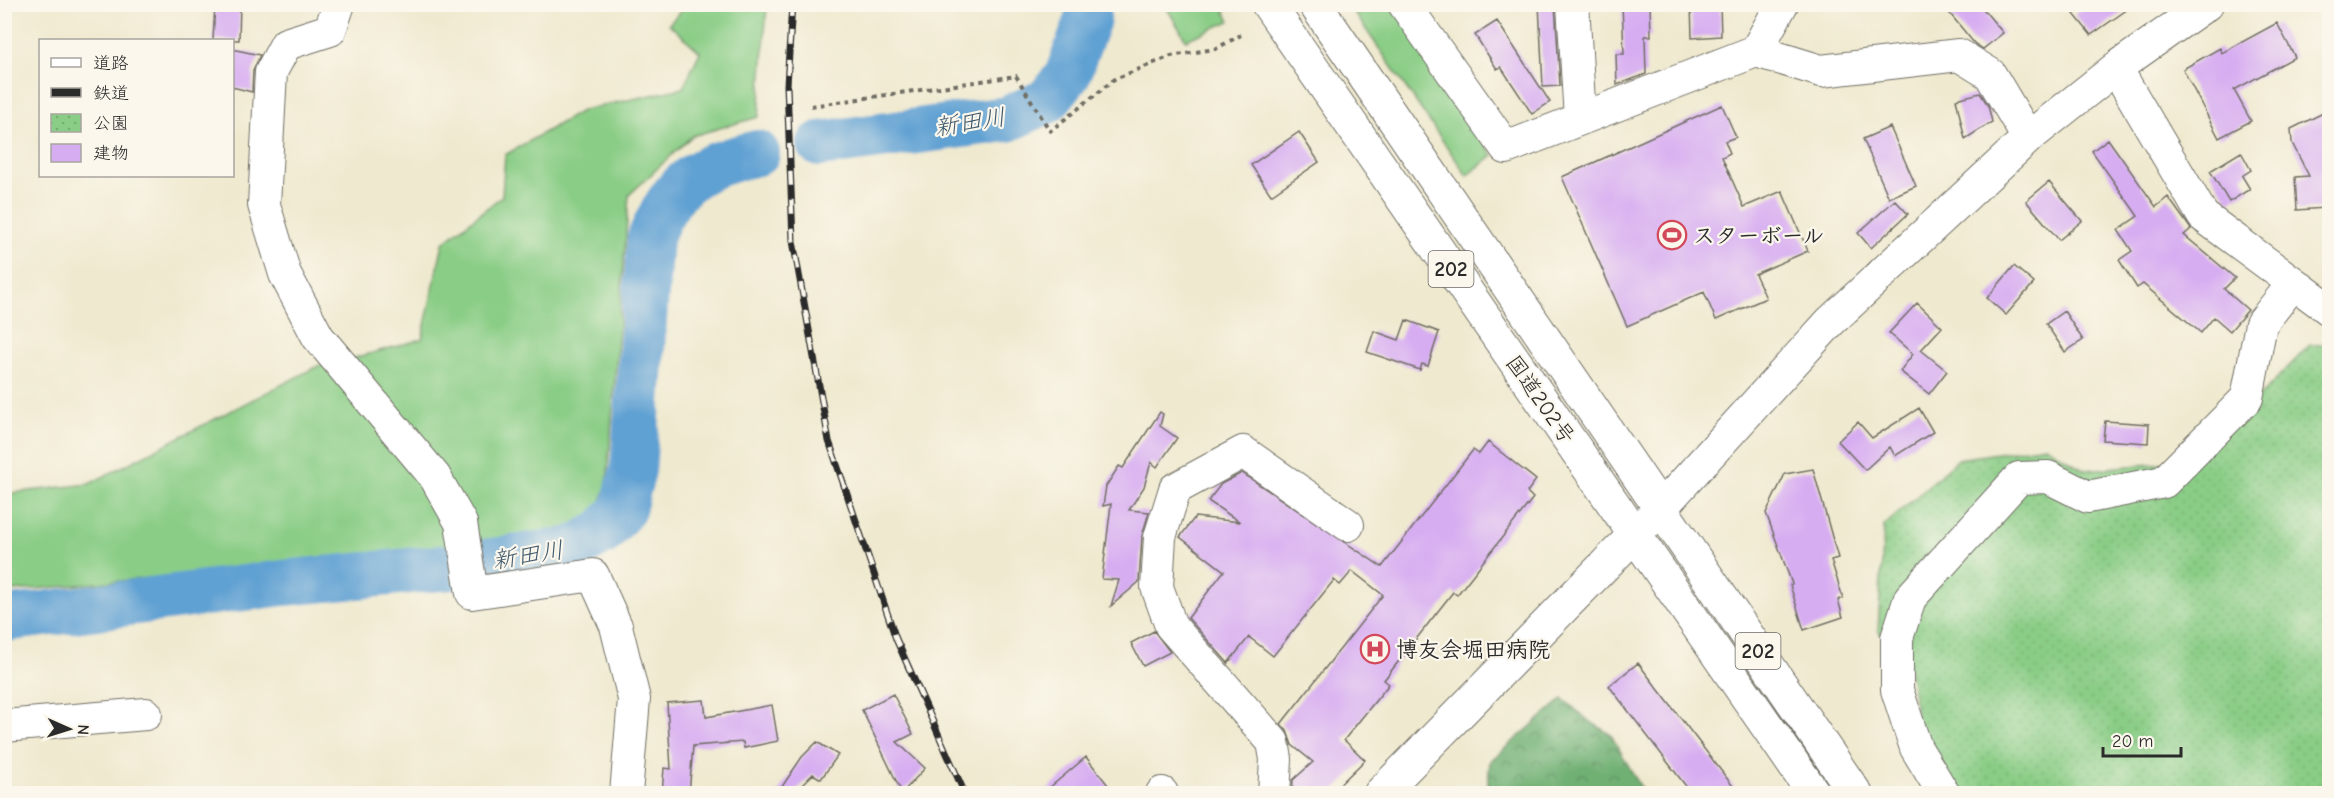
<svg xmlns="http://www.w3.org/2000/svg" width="2334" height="798" font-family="'Comic Neue','Klee One',sans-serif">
<defs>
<pattern id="forest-crowns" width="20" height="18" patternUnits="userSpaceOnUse" patternTransform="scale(1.5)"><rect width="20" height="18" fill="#6fb073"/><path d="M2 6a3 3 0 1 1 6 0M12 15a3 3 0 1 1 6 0" fill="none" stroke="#5b8f5f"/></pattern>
<pattern id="park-dots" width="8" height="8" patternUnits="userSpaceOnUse" patternTransform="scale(1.5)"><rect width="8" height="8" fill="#8acd86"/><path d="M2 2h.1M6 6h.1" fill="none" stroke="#77b074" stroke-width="1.8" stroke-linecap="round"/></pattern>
</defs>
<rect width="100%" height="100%" fill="#fbf7ec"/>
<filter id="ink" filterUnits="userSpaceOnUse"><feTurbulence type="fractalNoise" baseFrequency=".0167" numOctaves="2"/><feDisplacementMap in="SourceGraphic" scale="12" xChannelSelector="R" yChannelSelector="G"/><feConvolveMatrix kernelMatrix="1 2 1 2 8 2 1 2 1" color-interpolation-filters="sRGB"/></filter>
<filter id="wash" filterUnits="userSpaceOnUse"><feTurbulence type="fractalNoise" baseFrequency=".008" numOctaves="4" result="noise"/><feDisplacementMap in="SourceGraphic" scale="24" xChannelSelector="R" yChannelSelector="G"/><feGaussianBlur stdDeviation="1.35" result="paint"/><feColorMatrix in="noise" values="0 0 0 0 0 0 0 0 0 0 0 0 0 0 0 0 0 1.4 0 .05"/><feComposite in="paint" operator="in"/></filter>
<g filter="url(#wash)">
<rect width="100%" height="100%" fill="#efe9cf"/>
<path fill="#8acd86" stroke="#5a7c58" stroke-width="1.5" d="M687,5H767L759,117L692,136L629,195L607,485L596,513L563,538L5,592L4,494L89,484L320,365L351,359L422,339L443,243L502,196L505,155L583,110L683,88L700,52L669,24Z
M1165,5H1221L1230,21L1186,40Z
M1349,5H1394L1493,155L1467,176Z"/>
<path fill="url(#forest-crowns)" stroke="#4d6e4f" stroke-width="1.5" d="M1563,699L1588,720L1611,735L1644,793H1487L1490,761Z"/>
<path fill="url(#park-dots)" stroke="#5a7c58" stroke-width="1.5" d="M2310,345H2329L2330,777L2315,793H1954L1918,727L1909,667L1878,631L1884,526L1958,459L2045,446L2085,470L2196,460Z"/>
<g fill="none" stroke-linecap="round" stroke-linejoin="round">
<path stroke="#60a1d3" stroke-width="46" d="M820,144L1007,119L1047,101L1067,76L1088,19V4
M4,619L283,583L451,567L573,549L603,532L623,509L633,470L650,238C675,179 696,168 757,153"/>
</g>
<g id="blocks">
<path fill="#d7adf1" d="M215,4H240L239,40H213Z
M1539,4H1555L1560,86L1543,87Z
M1622,4H1650L1651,36H1645L1646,74L1617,85L1616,54H1624Z
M1691,4H1720L1721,36L1692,38Z
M1942,4H1979L2003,33L1983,49L1974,43Z
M2087,4H2135L2091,35L2074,14Z
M1497,21L1550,102L1532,114L1501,67L1497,69L1475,35Z
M2277,23L2295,57L2234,90L2251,121L2219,138L2183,69L2220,48L2222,53Z
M232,49L260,55L253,71L252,92L232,87Z
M1980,93L1988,105L1992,122L1965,139L1956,99Z
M1722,105L1736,137L1725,141L1730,153L1722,157L1744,207L1782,191L1808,251L1755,274L1766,298L1716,320L1704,292L1627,326L1562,177Z
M2323,113L2330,124V216L2325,208L2297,210L2295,177L2309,176L2292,143L2291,129Z
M1890,127L1916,186L1889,198L1863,139Z
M1299,132L1319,162L1271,195L1251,165Z
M2108,139L2156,207L2168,197L2191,229L2184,235L2235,278L2224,289L2248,310L2230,331L2214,317L2201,333L2143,284L2137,288L2119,260L2132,251L2118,230L2138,216L2092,151Z
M2241,152L2251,170L2242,176L2250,189L2229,202L2210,171Z
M2049,182L2082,221L2059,240L2026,201Z
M1895,200L1908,214L1871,248L1858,233Z
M2014,266L2034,283L2006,315L1987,298Z
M1917,303L1942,327L1921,350L1947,371L1929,394L1900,371L1913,354L1889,333Z
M2064,311L2083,340L2065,352L2046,324Z
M1406,320L1439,332L1428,366L1422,364L1420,370L1367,352L1374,331L1399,340Z
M1919,408L1933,432L1895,456L1890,447L1865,470L1838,441L1858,422L1872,438Z
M1160,412L1163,414L1160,426L1177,438L1157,467L1151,462L1144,487L1129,510L1149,512L1142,536L1139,582L1111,606L1119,580L1102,579L1111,504L1103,506L1106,486L1119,466L1123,468Z
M2105,421L2149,424L2148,443L2103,440Z
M1488,442L1536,480L1527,492L1533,498L1457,595L1453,592L1384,680L1389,684L1344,740L1365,760L1330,794H1292L1293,780L1313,762L1292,745L1287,731L1281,724L1383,595L1352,571L1340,585L1334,580L1273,656L1249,637L1228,663L1188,618L1224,571L1180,537L1195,517L1240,522L1208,501L1221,484L1242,473L1382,567L1473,450L1479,454Z
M1813,469L1838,558L1831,560L1843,598L1838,600L1843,617L1804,630L1790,585L1792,584L1766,513L1785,474Z
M1154,631L1170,652L1143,666L1131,643Z
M1638,663L1739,794H1692L1609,686Z
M893,694L913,734L897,742L925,768L902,793L862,710Z
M704,700L706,717L772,705L778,741L744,748L743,742L693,746L689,794H662L664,768L671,769L667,703Z
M817,742L838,755L821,779L813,774L793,794H777L802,757Z
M1086,757L1115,794H1042Z"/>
</g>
</g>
<g filter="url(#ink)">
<use href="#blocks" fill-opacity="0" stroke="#706e64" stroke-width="1.5"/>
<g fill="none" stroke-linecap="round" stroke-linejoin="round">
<g stroke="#706e64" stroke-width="34">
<path id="minor" d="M339,4L330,30L286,44L271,72L264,205L285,274L318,337L435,477L461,523L472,593L593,575L616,626L634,699L626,794
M1404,4L1506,148L1756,51
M1573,4L1580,119
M1782,4L1756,51L1821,71L1959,55L1990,74L2028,138
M2116,68L2203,216L2330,310
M1660,509L1830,322L2028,138L2116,68L2207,4
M4,726L146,714
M1162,794V793
M1274,794L1276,759L1273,742L1171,626L1157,587L1160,537L1175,489L1243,452L1348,525
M1944,794L1916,748L1897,690V638L1910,598L2019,478L2048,477L2088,497L2164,482L2247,398L2261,324L2292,285"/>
</g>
<g stroke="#706e64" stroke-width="35">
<path id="major" d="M1380,794L1660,509"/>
</g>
<g stroke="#706e64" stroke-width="35">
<path id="highway" d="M1268,4L1814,794
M1315,4L1856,794"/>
</g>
<path stroke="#706e64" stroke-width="4" stroke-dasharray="4.5 4.5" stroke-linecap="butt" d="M811,106L1016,76L1050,131L1115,79L1171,56L1215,49L1241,35"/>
<use href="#minor" stroke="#fff" stroke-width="32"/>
<use href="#major" stroke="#fff" stroke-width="33"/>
<use href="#highway" stroke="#fff" stroke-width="33"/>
<g stroke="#2b2b2b" stroke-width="7">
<path id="rail" d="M792,4L787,85L793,241L829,441L896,639L965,794"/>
</g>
<use href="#rail" stroke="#fbf7ec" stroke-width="4.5" stroke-dasharray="14" stroke-linecap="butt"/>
</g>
</g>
<defs>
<g id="stadium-ring" transform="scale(1.5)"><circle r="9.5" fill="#fbf7ec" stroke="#d1495b" stroke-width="1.5"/><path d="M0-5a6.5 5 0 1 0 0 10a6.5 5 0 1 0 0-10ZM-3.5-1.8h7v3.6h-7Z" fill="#d1495b"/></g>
<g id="hospital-ring" transform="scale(1.5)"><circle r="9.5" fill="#fbf7ec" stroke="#d1495b" stroke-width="1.5"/><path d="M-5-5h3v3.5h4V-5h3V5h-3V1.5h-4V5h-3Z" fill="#d1495b"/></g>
</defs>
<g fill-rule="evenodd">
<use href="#stadium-ring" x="1672" y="235"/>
<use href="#hospital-ring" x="1375" y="649"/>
</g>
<g text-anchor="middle" stroke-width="4.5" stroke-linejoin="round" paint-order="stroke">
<g fill="#fbf7ec" stroke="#696865" stroke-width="1.5">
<rect x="1428.5" y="251" width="45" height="36" rx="4.5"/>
<rect x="1735.5" y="633" width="45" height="36" rx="4.5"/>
</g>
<g font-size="21" font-weight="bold" fill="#2b2b2b">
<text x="1451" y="276">202</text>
<text x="1758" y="658">202</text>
</g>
<g font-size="22" font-weight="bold" fill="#2b2b2b" stroke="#fbf7ec" text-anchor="start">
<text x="1693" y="243">スターボール</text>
<text x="1396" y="657">博友会堀田病院</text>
</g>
<g font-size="22" fill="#2b2b2b" stroke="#fbf7ec">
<text transform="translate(1541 399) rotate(55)" y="8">国道202号</text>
</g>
<g font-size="24" font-style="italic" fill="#405a6e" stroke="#fbf7ec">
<text transform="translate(970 122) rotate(-9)" y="8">新田川</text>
<text transform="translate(528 555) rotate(-9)" y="8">新田川</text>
</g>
</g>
<rect width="2334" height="798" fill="none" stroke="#fbf7ec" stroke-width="24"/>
<rect x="39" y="39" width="195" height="138" fill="#fbf7ec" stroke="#a8a59f" stroke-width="1.5"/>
<rect x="51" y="58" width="30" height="9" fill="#ffffff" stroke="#a8a59f" stroke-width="1.5"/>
<text x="93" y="69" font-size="18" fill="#2b2b2b">道路</text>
<rect x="51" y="88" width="30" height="9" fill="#2b2b2b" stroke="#a8a59f" stroke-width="1.5"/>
<text x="93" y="99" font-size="18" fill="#2b2b2b">鉄道</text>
<rect x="51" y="114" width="30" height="18" fill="url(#park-dots)" stroke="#a8a59f" stroke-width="1.5"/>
<text x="93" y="129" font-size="18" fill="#2b2b2b">公園</text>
<rect x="51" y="144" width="30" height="18" fill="#d7adf1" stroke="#a8a59f" stroke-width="1.5"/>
<text x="93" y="159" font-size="18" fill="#2b2b2b">建物</text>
<g transform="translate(69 729) rotate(93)" stroke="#fbf7ec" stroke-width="4.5" paint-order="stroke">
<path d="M0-4.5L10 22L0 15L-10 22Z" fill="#2b2b2b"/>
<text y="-9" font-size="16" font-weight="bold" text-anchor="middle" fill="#2b2b2b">N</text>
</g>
<path d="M2103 747v9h78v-9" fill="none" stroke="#2b2b2b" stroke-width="3"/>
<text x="2112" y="747" font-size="18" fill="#2b2b2b" stroke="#fbf7ec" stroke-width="4.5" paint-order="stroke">20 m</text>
</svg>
